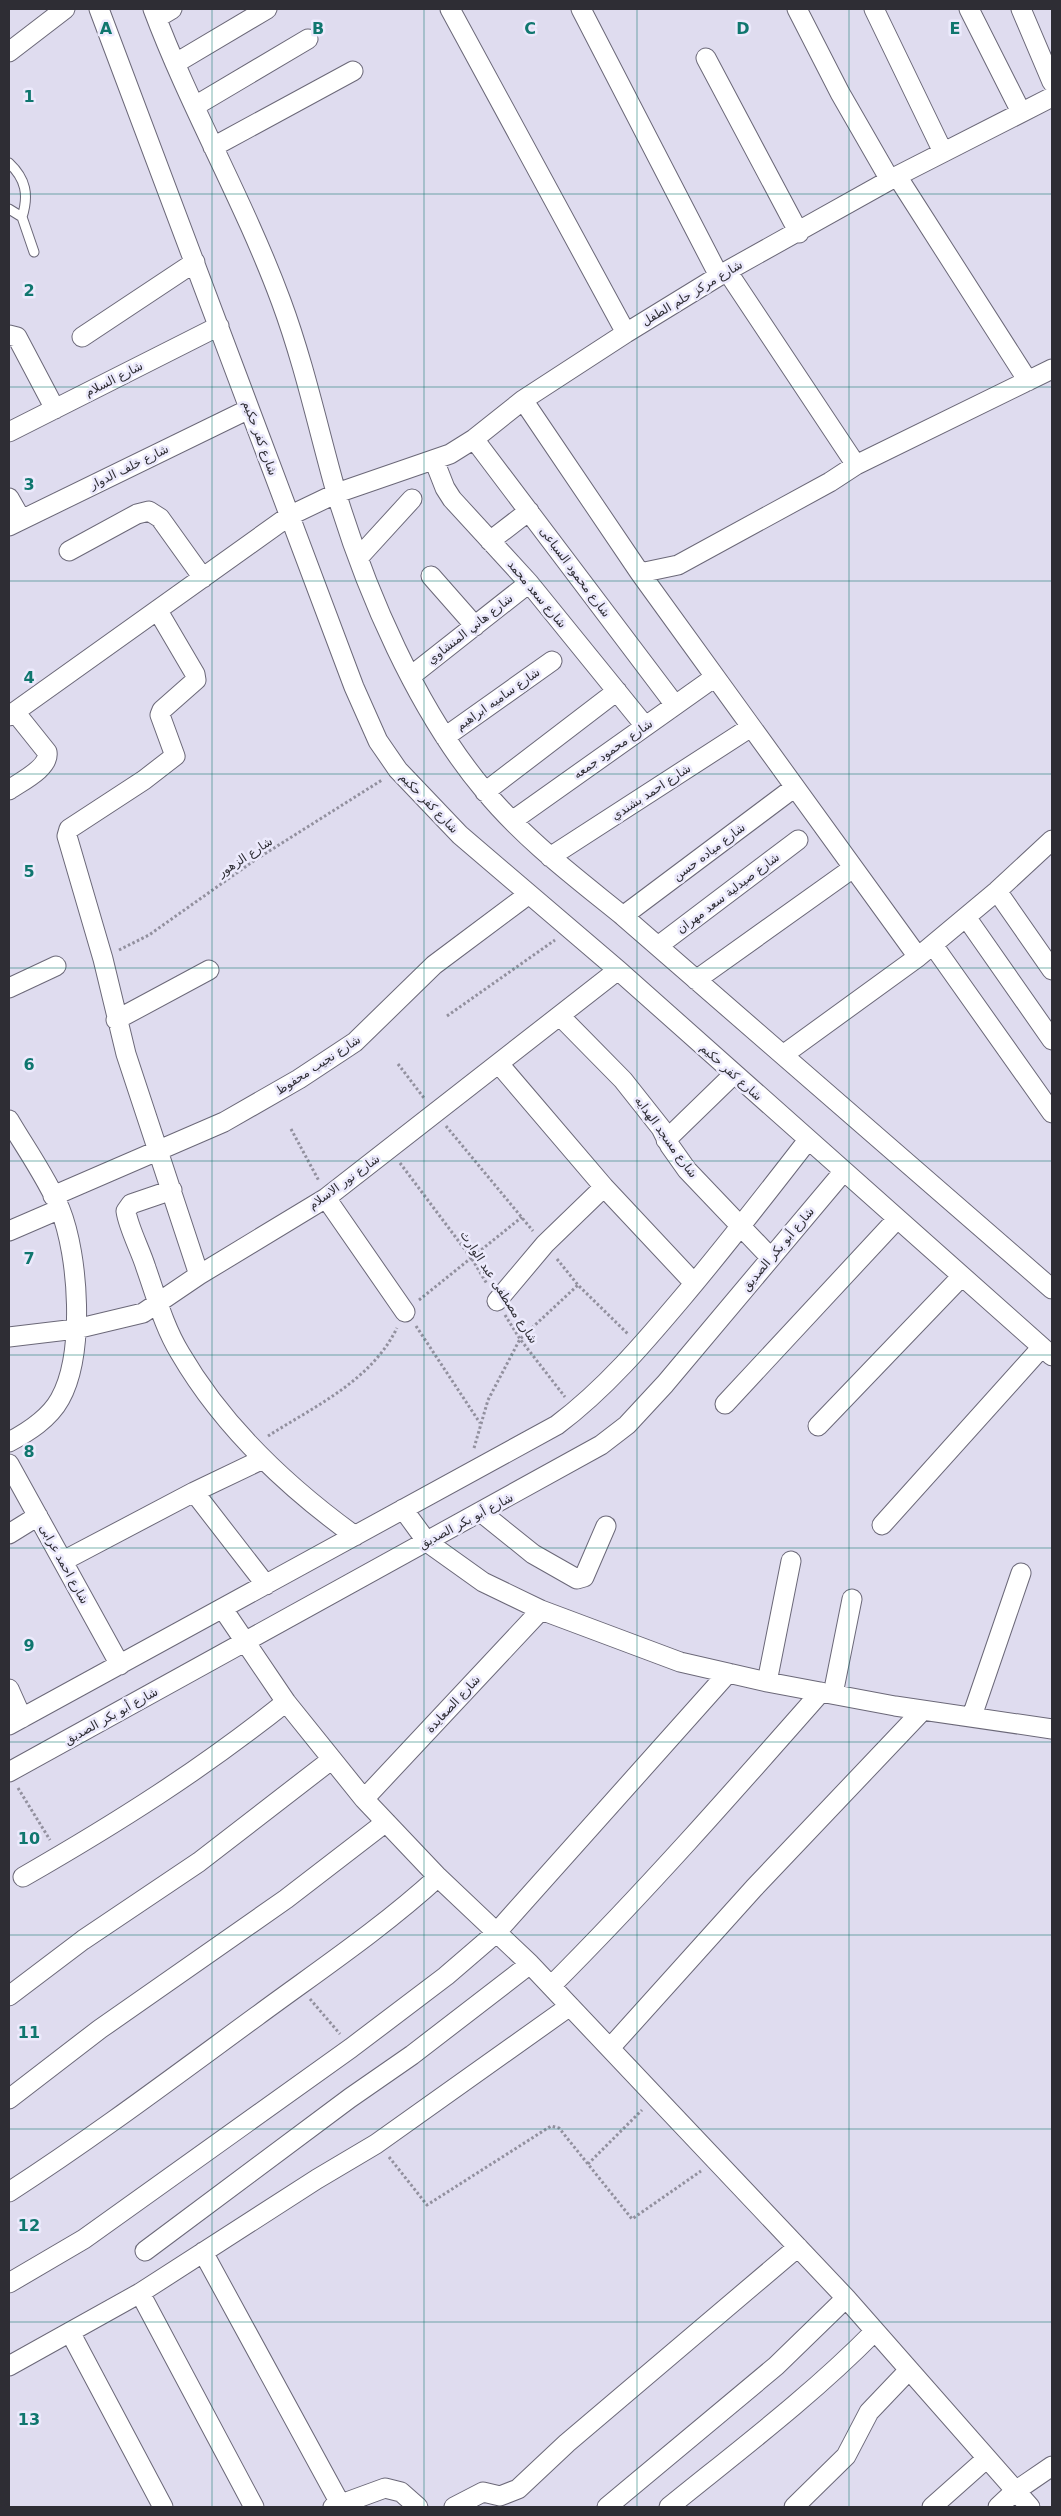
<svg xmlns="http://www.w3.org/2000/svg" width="1061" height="2516" font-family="'DejaVu Sans',Cairo,sans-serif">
<rect width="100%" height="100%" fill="#dfdcef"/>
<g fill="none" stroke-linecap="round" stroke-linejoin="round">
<g stroke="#6b6878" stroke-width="11">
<path id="service" d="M9,163C26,179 29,195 22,217
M9,209L22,217L34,252"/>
</g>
<g stroke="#6b6878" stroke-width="21">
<path id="minor" d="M99,9L354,687L378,741L398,770L460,835L618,970L1052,1356
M153,9C190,108 244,201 281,301C304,363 318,428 336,492C366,592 417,710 484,790C524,839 575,877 623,916L1052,1289
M450,9L626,333
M581,9L719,276
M797,9L840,93L890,180
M874,9L943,152
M969,9L1021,112
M1021,9L1052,82
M157,18L172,9
M9,52L65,9
M706,58L799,233
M176,63L267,9
M195,106L308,39
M213,147L353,71
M897,176L1028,381
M727,271L856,465
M9,335L17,337L55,409
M82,337L195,262
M523,400L640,573L918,957
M9,432L219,326
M474,439L675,705
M434,460L445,488L452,499L529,583L645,726
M9,498L21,519
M9,526L249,409
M490,541L529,511
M69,551L137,514L149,511L160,518L203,578
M359,557L412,499
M640,573L678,565L830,482L856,465L1052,369
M431,576L475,626
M158,611L195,674L196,680L162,710L160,715L175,756L144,780L69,829L67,836L103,959L126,1054L199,1275
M411,676L529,583
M9,716L289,516L337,493L450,454L474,439L523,400L626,333L727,271L897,176L1052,97
M445,737L552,661
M9,790C20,782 50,768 47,752L15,712
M485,792L617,691
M512,821L715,677
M550,857L751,727
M997,891L1052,970
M623,916L795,787
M966,917L1052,1040
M933,945L1052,1113
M658,946L798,840
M696,980L853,868
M9,988L56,966
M560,1016L623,1080L661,1128L670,1146L687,1170L771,1258
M116,1020L209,970
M783,1055L918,957L997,891L1052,840
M499,1064L604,1187L694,1283
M9,1120C26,1149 47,1178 60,1209C79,1256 85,1354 60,1399C49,1419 28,1432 9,1442
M666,1140L734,1074
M172,1190L131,1204L126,1211C128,1227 141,1251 146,1268C156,1296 164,1327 180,1353C223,1427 286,1486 355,1536
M53,1196L224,1122L299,1079L355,1042L434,965L529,894
M326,1198L405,1312
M9,1231L60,1209
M497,1301L545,1244L604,1187
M9,1337L76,1329L143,1313L199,1275L326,1198L618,970
M725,1404L897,1219
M818,1426L962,1276
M9,1464L120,1665
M194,1492L266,1585
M403,1509L427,1542L483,1582L541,1610L680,1662L767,1682L895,1706L1052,1729
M482,1513L533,1554L577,1579L584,1577L606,1526
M882,1525L1042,1347
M9,1534L38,1516
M63,1561L194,1492L263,1459
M223,1609L286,1702L364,1799L438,1877L530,1964L846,2298L1030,2507
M767,1682L791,1561
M9,1689L22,1718
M833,1694L852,1599
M972,1716L1021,1573
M9,1725L557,1425C605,1389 644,1343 682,1298C726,1246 767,1193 808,1140
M9,1772L601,1445L627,1425L665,1384L844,1171
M364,1799L541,1610
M23,1877C117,1823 201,1770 286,1702
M551,1986C645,1892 733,1792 821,1692
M9,1996L83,1940L199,1862L331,1760
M610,2048L754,1888L923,1710
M9,2099L100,2029L286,1899L386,1822
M9,2192C94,2137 175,2076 257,2016C318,1971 381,1929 438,1877
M145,2251L350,2098L412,2055L530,1964
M203,2252L342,2507
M9,2283L84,2239L351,2048L446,1976L496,1933L728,1673
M140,2293L254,2507
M70,2332L163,2507
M9,2366L140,2293L317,2179L376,2144L570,2006
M333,2507L385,2488L401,2492L418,2507
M454,2507L483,2492L500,2496L518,2489L567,2443L798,2247
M607,2507L776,2366L846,2298
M669,2507C738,2451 811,2396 874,2332
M794,2507L846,2456L869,2412L909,2370
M932,2507L986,2459
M998,2507L1014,2492L1052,2466"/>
</g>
<path stroke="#92909e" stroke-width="3" stroke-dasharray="2.5 2.5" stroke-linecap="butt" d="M119,950L149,935L255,860L382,780
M447,1016L555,940
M398,1064L424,1098
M446,1126L533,1231
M291,1129L319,1181
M400,1163L472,1259L487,1284
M557,1259L578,1285L628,1334
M419,1300L522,1217
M505,1315L520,1339L565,1397
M416,1326L480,1423
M268,1436C315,1406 371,1381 397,1328
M474,1448L488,1400L520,1339L578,1285
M18,1788L50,1840
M310,1999L340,2034
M389,2157L427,2205L551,2126L559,2128L632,2219L701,2171
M588,2164L642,2110"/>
<use href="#service" stroke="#fff" stroke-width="9"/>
<use href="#minor" stroke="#fff" stroke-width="19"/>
</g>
<path fill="none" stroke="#0f766e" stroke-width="1" stroke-opacity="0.55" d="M212,9V2507M424,9V2507M637,9V2507M849,9V2507M9,194H1052M9,387H1052M9,581H1052M9,774H1052M9,968H1052M9,1161H1052M9,1355H1052M9,1548H1052M9,1742H1052M9,1935H1052M9,2129H1052M9,2322H1052"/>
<g text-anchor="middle" stroke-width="5" stroke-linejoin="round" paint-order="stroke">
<g font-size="12" fill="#2e2d34" stroke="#eceafc">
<text transform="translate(692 293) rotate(-31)" y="4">شارع مركز حلم الطفل</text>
<text transform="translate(114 379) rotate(-27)" y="4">شارع السلام</text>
<text transform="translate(260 438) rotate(70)" y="4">شارع كفر حكيم</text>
<text transform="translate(129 467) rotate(-26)" y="4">شارع خلف الدوار</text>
<text transform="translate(575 572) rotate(53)" y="4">شارع محمود السباعى</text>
<text transform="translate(537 594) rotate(50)" y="4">شارع سعد محمد</text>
<text transform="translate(470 629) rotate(-38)" y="4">شارع هاني المنشاوي</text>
<text transform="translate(498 699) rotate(-35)" y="4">شارع ساميه ابراهيم</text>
<text transform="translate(613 749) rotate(-35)" y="4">شارع محمود جمعه</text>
<text transform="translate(651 792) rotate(-33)" y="4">شارع احمد بشندي</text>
<text transform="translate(429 803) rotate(46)" y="4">شارع كفر حكيم</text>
<text transform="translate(709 852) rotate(-37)" y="4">شارع مياده حسن</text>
<text transform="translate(245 857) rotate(-33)" y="4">شارع الزهور</text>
<text transform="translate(728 893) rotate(-37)" y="4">شارع صيدلية سعد مهران</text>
<text transform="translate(318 1065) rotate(-33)" y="4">شارع نجيب محفوظ</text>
<text transform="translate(731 1072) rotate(42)" y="4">شارع كفر حكيم</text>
<text transform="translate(666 1137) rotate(54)" y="4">شارع مسجد الهدايه</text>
<text transform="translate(344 1182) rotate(-36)" y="4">شارع نور الاسلام</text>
<text transform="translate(778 1249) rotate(-50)" y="4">شارع أبو بكر الصديق</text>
<text transform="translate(499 1287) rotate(57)" y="4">شارع مصطفى عبد الوارث</text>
<text transform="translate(466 1521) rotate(-28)" y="4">شارع أبو بكر الصديق</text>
<text transform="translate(64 1564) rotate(61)" y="4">شارع احمد عرابى</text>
<text transform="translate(453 1704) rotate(-47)" y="4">شارع الصعايدة</text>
<text transform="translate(111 1716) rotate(-29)" y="4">شارع أبو بكر الصديق</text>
</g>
</g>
<g font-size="16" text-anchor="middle" font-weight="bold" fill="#0f766e" stroke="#eceafc" stroke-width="5" stroke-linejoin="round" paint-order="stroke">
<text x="106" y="34">A</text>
<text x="318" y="34">B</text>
<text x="530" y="34">C</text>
<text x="743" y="34">D</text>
<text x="955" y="34">E</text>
<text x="29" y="102">1</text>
<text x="29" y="296">2</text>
<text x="29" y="490">3</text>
<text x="29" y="683">4</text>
<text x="29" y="877">5</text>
<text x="29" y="1070">6</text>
<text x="29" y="1264">7</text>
<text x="29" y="1457">8</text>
<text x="29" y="1651">9</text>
<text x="29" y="1844">10</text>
<text x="29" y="2038">11</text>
<text x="29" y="2231">12</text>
<text x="29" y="2425">13</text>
</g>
<rect width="1061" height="2516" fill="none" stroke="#2e2d34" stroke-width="20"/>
</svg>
